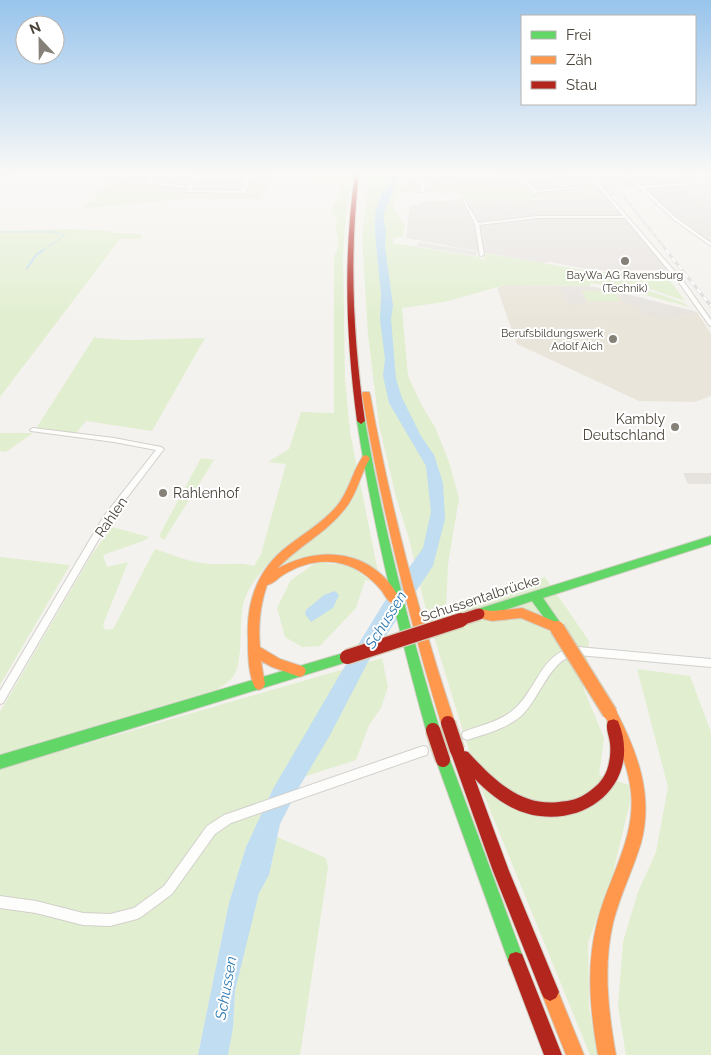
<svg xmlns="http://www.w3.org/2000/svg" width="711" height="1055" font-family="Raleway,sans-serif">
<rect width="100%" height="100%" fill="#f4f2ee"/>
<path fill="#e7e4dc" d="M66,174H287L278,181H269L261,199H185L181,196L167,193L138,196V192L97,195L105,185L109,183Z
M411,174H604L619,196L535,198L526,188L445,194L399,192Z"/>
<path fill="#e6e2de" d="M610,174H711V247L674,220L638,187L621,188Z
M605,196L668,270H593L550,262L541,263L406,238L410,205H417L423,201L533,200Z"/>
<path fill="#eae5da" d="M505,285L589,286L697,312L711,334V396L695,402L639,401L517,344L497,288Z"/>
<path fill="#e1eecf" d="M287,174H353L346,214L343,255L345,380L350,432L380,582L339,558L266,566C258,576 250,585 245,598C237,620 245,660 233,677C229,682 223,685 218,689L0,754V712L92,554L112,527L149,537L143,541L103,555L107,567L128,562L103,625L105,630L113,629L155,549C173,555 191,563 211,564C226,565 239,562 254,566L261,554L286,464L268,462L289,449L301,412L334,413V256C340,247 339,239 335,228L338,220L333,216L332,211L342,185L347,181L280,180Z
M369,174H391L386,182L405,184L392,206L405,225L403,237L393,238V243L478,257L486,261L482,256L484,253L595,272H664L685,301L641,286L638,287L684,303L689,307L613,286L591,283L589,286L505,285L444,302L402,308L408,376L422,406L435,427L449,462L459,498L448,564L446,608L545,577L589,641L583,687L604,738L599,775L629,785L630,802L612,877L588,943L589,1008L598,1055H590L479,783L427,614L409,539L396,497L379,425L368,335L362,236Z
M526,188L535,198L534,200H465L461,192Z
M138,192V196C153,195 173,189 185,199L84,208L97,195Z
M71,229L111,231L112,233L140,234L142,236L141,239H120L0,397V231Z
M582,291L614,292L620,301H587Z
M95,336L96,338L129,340L205,338L152,431L86,421L76,433L40,428L37,430V427Z
M0,433H33L6,452L0,451Z
M201,458L214,460L164,540L159,536Z
M0,557L70,565L0,685Z
M311,562L349,565L372,582L365,580L356,608L320,646L302,647L285,637L277,608L291,580L314,564L295,567Z
M382,658L388,687L381,708L369,725L356,760L300,778L273,789L246,847L229,903L198,1055H0V769Z
M637,669L690,676L711,732V1055H626L618,1006L623,942L638,892L656,852L668,787Z
M277,837L326,858L328,868L300,1055H228L233,1028L235,991L254,910L259,893L269,875Z"/>
<path fill="#e6e3df" d="M697,186L706,192L711,191V204H699L679,187Z
M419,242L478,252L475,256L416,246Z
M555,286L597,287L599,290H580L586,303L572,305Z
M619,292L697,312L694,316L685,314L665,319L641,313L642,308L623,302Z
M683,473H711V484H688Z"/>
<path fill="#c0ddf1" d="M393,174H400L383,215L386,232L385,246L393,306L391,319L396,379L402,398L421,436L434,455L443,483L445,519L433,566L368,662L330,735L298,789L280,824L269,875L259,893L235,991L233,1028L228,1055H198L229,903L246,847L273,789L339,676L383,604L423,548L431,512L426,466L389,403L383,376L385,359L380,319L381,294L375,233V213L382,193L390,183Z
M335,591L339,595L333,608L311,622L305,614L306,610L324,595Z"/>
<g fill="none" stroke-linecap="round" stroke-linejoin="round">
<path stroke="#c0ddf1" stroke-width="1" d="M0,232H54L65,235L42,251"/>
<path stroke="#c0ddf1" stroke-width="2" d="M27,268L36,255L43,250"/>
<g stroke="#d2d0cb" stroke-width="2">
<path id="street" d="M119,174H123L124,178L125,179L147,181L153,174H157L151,182L189,186L194,174H198L197,176H249L266,174L250,178L245,192L243,193L189,192L187,191L188,188L149,184L147,185L146,183L125,181L120,179ZM196,178H247L242,191L191,190Z
M409,174H413L411,178L423,179L517,176L519,175L521,176L593,174L601,186L684,282L711,320V326L709,325L680,284L625,218H537L479,225L484,255L480,256L475,224L463,200H465L478,223L537,216H623L599,188L591,176L523,178L536,190L580,187L582,188L536,192L534,195L532,194L533,191L519,178L425,181L424,191L422,192L420,191L421,181L407,179Z
M620,174H624L642,186L702,182L687,174C696,174 702,182 711,181V183L644,188L675,217L711,243V246L673,219L640,188Z
M33,428L114,438L161,447L164,449L110,520L3,703L0,704V691L104,516L156,450L114,442L31,431L30,430Z
M578,647L711,659V667L578,655C574,656 570,656 567,658C548,667 537,702 521,716C506,729 485,734 467,740L463,738L462,735L463,732C480,725 499,722 513,710C532,695 539,665 559,653C565,649 572,648 578,647Z
M423,746L427,747L428,751L427,755L423,756L231,823L215,834L172,894L141,917L137,919L110,926L83,925L36,913L0,908V896L36,901L83,913L110,914L134,908L164,886L207,826L224,815Z"/>
</g>
<g stroke="#d3cfc5" stroke-width="2">
<path id="fast" d="M361,418L365,421C383,526 409,628 440,730L438,735L433,736L428,735L426,730C398,628 373,526 357,421Z
M711,536V544L543,598L563,627L561,630L557,632L553,630L532,601L481,618L477,616L475,613L477,610L481,608Z
M347,652L351,653L353,657L351,661L347,662L0,769V755Z
M443,753L448,755L450,760L524,960L522,966L516,968L510,966L508,960L436,760L438,755Z"/>
</g>
<g stroke="#d3cfc5" stroke-width="2">
<path id="slow" d="M7,174H16L0,178V176Z
M363,392H369L370,394C390,506 419,615 455,723L453,727L448,729L443,727L441,723C408,615 381,506 362,394Z
M366,455L370,458C360,475 357,495 344,510C325,534 297,547 277,569C321,544 374,550 400,599L398,602C395,603 394,604 390,602C387,600 384,594 381,590C371,578 358,568 343,564C322,558 300,564 283,575C277,579 273,584 267,585C260,606 258,625 260,647L280,659L304,667L306,671L304,675L300,677L272,667L261,661L265,684L263,688L259,690L255,688C248,674 248,654 248,639C246,601 258,568 289,545C305,533 323,522 336,507C349,492 352,472 363,456Z
M522,608L561,624L563,628L561,632L557,633L521,618L492,621L475,617L473,614L475,611L479,609L492,611Z
M610,707L615,709C637,751 654,795 641,843C633,870 620,895 613,923C603,966 608,1011 616,1055H598C590,1011 586,966 597,923C608,878 636,839 631,792C628,763 615,739 604,713L605,709Z
M550,983L556,986L584,1055H566L541,992L544,986Z"/>
</g>
<g stroke="#d3cfc5" stroke-width="2">
<path id="jam" d="M355,174H359C349,257 353,338 365,421L361,424L357,421C346,338 343,257 355,174Z
M613,719L618,721C641,776 596,823 540,816C514,813 492,797 475,779L509,871L559,992L556,998L550,1001L544,998L541,992L493,871L450,750L452,745L457,743L462,745L464,751L468,752C492,778 520,807 559,802C568,801 576,800 584,795C594,789 603,781 607,770C610,761 611,752 610,743C609,735 605,728 608,721Z
M516,952L522,954L562,1055H544L508,960L510,954Z"/>
</g>
<use href="#street" fill="#fdfdfc" fill-rule="evenodd"/>
<use href="#fast" fill="#63d668" fill-rule="evenodd"/>
<use href="#slow" fill="#ff974d" fill-rule="evenodd"/>
<use href="#jam" fill="#b3261e" fill-rule="evenodd"/>
<g stroke="#dbdbda" stroke-width="2.5">
<path id="rail-far1" d="M606,174L667,251"/>
</g>
<g stroke="#dbdbda" stroke-width="3">
<path id="rail" d="M666,250L711,306"/>
</g>
<use href="#rail-far1" stroke="#fff" stroke-width="1" stroke-dasharray="4" stroke-linecap="butt"/>
<use href="#rail" stroke="#fff" stroke-width="2" stroke-dasharray="5" stroke-linecap="butt"/>
<g stroke="#d6cebb" stroke-width="17" stroke-linecap="butt">
<path id="slow-bridge" d="M557,628L610,713"/>
</g>
<g stroke="#d6cebb" stroke-width="14" stroke-linecap="butt">
<path id="jam-bridge-far1" d="M457,621L479,614"/>
</g>
<g stroke="#d6cebb" stroke-width="17" stroke-linecap="butt">
<path id="jam-bridge" d="M347,657L461,620
M448,723L457,750
M433,730L443,760"/>
</g>
<use href="#slow-bridge" stroke="#ff974d" stroke-width="14"/>
<use href="#jam-bridge-far1" stroke="#b3261e" stroke-width="11"/>
<use href="#jam-bridge" stroke="#b3261e" stroke-width="14"/>
</g>
<linearGradient id="sky" x2="0" y2="1"><stop stop-color="#98c4ec"/><stop offset="0.54" stop-color="#faf9f7"/><stop offset="1" stop-color="#faf9f7" stop-opacity="0"/></linearGradient>
<rect width="711" height="322" fill="url(#sky)"/>
<g fill="#868178" stroke="#fff" stroke-width="2">
<circle cx="625" cy="261" r="5"/>
<circle cx="613" cy="339" r="5"/>
<circle cx="675" cy="427" r="5"/>
<circle cx="163" cy="493" r="5"/>
</g>
<g text-anchor="middle" stroke-width="4" stroke-linejoin="round" paint-order="stroke">
<g font-size="11" fill="#4b4439" stroke="#fff">
<text x="625" y="279">BayWa AG Ravensburg<tspan x="625" dy="13">(Technik)</tspan></text>
<text x="603" y="337" text-anchor="end">Berufsbildungswerk<tspan x="603" dy="13">Adolf Aich</tspan></text>
</g>
<g font-size="14" fill="#4b4439" stroke="#fff" text-anchor="end">
<text x="665" y="424">Kambly<tspan x="665" dy="16">Deutschland</tspan></text>
<text x="173" y="498" text-anchor="start">Rahlenhof</text>
</g>
<g font-size="14" fill="#4b4439" stroke="#fff">
<text transform="translate(111 517) rotate(-55)" y="5">Rahlen</text>
<text transform="translate(480 598) rotate(-18)" y="5">Schussentalbrücke</text>
</g>
<g font-size="15" font-style="italic" fill="#2e7ab2" stroke="#fff">
<text transform="translate(386 620) rotate(-58)" y="5">Schussen</text>
<text transform="translate(226 988) rotate(-80)" y="5">Schussen</text>
</g>
</g>
<rect x="521" y="15" width="175" height="90" fill="#ffffff" stroke="#b7b4b0"/>
<rect x="531" y="31" width="25" height="8" fill="#63d668" stroke="#b7b4b0"/>
<text x="566" y="40" font-size="15" fill="#4b4439">Frei</text>
<rect x="531" y="56" width="25" height="8" fill="#ff974d" stroke="#b7b4b0"/>
<text x="566" y="65" font-size="15" fill="#4b4439">Zäh</text>
<rect x="531" y="81" width="25" height="8" fill="#b3261e" stroke="#b7b4b0"/>
<text x="566" y="90" font-size="15" fill="#4b4439">Stau</text>
<g transform="translate(40 40) rotate(338)"><circle r="24" fill="#ffffff" stroke="#b7b4b0"/>
<path d="M0-4L9 19L0 12L-9 19Z" fill="#868178"/>
<text y="-8" font-size="14" font-weight="bold" text-anchor="middle" fill="#4b4439">N</text>
</g>
</svg>
